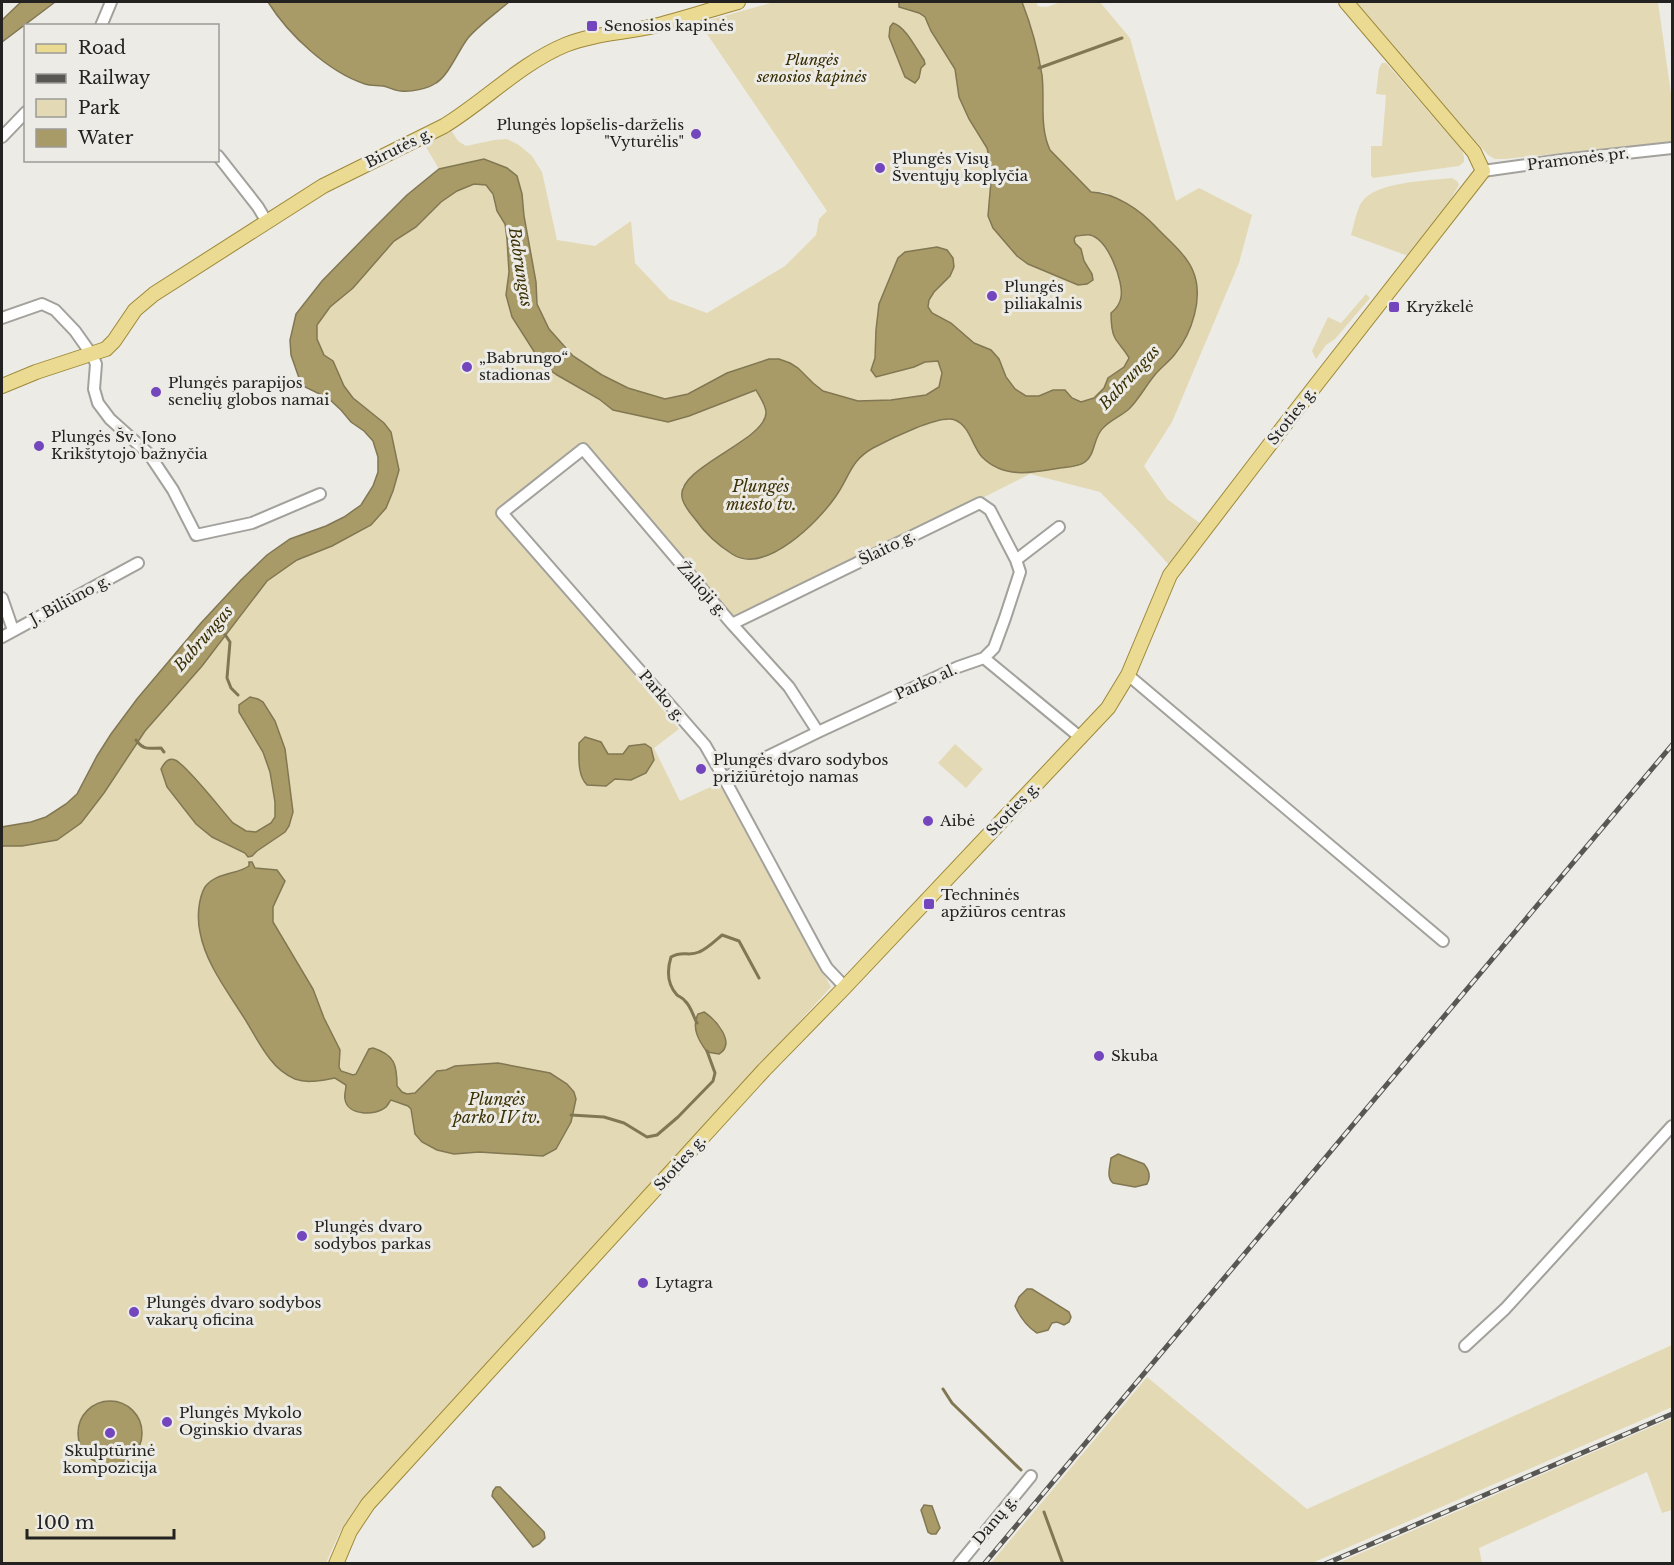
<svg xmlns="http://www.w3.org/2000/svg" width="1674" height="1565" font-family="'Libre Baskerville',serif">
<rect width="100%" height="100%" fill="#ecebe6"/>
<path fill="#e3dab5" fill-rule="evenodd" d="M774,2H899V7L919,13L925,17L931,31L955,69L959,97L969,119L987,148L992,169L988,216L1017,256L1028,264L1078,285L1092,274L1084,261L1081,249L1075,243L1074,239L1076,236L1091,235L1100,241L1113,261L1121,284V298L1118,307L1114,337L1124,348L1129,358L1124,367L1108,378L1104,388L1094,398L1081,402L1072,398L1065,391L1054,390L1039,396H1026L1015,389L1006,377L999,359L991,350L974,343L951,323L932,313L928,307L929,300L934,292L950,276L937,247L905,252L898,258L879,304L876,330L875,358L871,370L877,377L914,367L925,362L938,361L942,373L939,387L926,395L891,400L858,401L823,391L790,363L769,359L727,373L688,394L665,399L628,388L602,375L573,356L549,329L537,304L536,282L524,216L522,194L459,164L439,169L423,142L451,130L458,141L466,146L494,140L507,139L519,145L532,156L542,172L557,240L595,246L631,221L635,263L669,299L707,313L785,266L816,235L819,219L827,211L705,31L710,20ZM897,24L924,60L921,68L919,78Z
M1022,2H1036L1038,6C1050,9 1053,3 1063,2C1074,0 1088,2 1100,2L1130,38L1176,201L1199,188L1252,215L1239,263L1172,422L1144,466L1167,499L1201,524L1170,566L1140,533L1100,492L1030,474L732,624L584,447L498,512L679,729L654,748L680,801L719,783L831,987L358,1504L340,1532L326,1563L2,1564V846H22L104,793L145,731L202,666L267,581L297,560L332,546L371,525L384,423L353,398L344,386L333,361L324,355L317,339V325L329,307L353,288L394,241L416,227L441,202L457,191L474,184L486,185C495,196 492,200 497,211C499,216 503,219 505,224C512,241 508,276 506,295L599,399L613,410L668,421L689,416L756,390L764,402L766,411L764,421L754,431L682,487C681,507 696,523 710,537C721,547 734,560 749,560C778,562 819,518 836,497C845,484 848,469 859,458C871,446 940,414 956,420C967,425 972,439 976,450L1091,455L1096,438L1100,430L1132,406L1155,374L1175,354L1183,342L1194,313L1198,292L1185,257L1147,218L1129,205L1104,192H1091L1050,150C1040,127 1045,99 1042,75C1038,50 1031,25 1022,2Z
M1354,2H1658L1672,101V142L1505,159H1495L1488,155Z
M1382,63H1386L1462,150L1464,157V162L1459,166L1380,177L1373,178L1371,175V146H1382L1386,95L1376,94L1379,68Z
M1452,178L1457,181L1459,185L1449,202L1408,256L1351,235C1354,225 1356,212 1361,203C1375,181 1428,181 1452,178Z
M1366,294L1370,298L1335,339L1326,345L1316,359L1312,351L1328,317L1341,323Z
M955,744L983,769L966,788L938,763Z
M1672,1345V1407L1312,1563H991L1147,1377L1307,1509Z
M1672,1418V1510L1662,1513L1647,1472L1479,1548L1482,1563H1497H1338Z"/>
<path fill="#a99b67" stroke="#817752" stroke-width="1.5" d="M21,2H55L2,42V20Z
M268,2H509C496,13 479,25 468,38C458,51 449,75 436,83C427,89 411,92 401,91C395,91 389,87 383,86C377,85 371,86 365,84C328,72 288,34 268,2Z
M899,2H1022C1031,25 1038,50 1042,75C1045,99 1039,127 1050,150L1091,192C1116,193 1140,210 1157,228C1169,241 1186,254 1193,271C1204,297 1192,333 1175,354C1169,362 1160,368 1154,376C1145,387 1139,399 1129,409C1121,416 1111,420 1104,427C1093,436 1096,454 1085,462C1078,467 1068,467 1060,468C1032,473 1004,479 982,457C972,446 970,426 955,420C940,414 888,440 873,448C850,461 850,476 836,496C819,521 765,576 732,554C718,545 705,533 695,519C690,513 683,505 682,497C677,467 765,441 766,413C766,405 760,397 756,390L689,416L668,422L613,410L599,399L557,375L542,364L512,317L506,295L509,272L507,239L505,224L497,211L493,194L486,185L474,184L457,191L441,202L416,227L394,241L353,288L330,307L317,325V339L324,355L333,361L344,386L353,398L384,423L391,432L399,470L393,491L386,508L371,525L332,546L297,560L267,581L202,666L145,731L104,793L81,823L57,840L22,846H2V827L31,822L46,817L66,804L77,794L97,756L111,734L137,699L201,623L241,580L267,555L290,539L326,526L344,517L361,505L373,486L378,472V457L373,441L364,431L351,422L341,410L328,398L305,387L299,378L291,355L290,340L296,314L322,281L367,235L407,195L439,169L484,159L507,168L517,176L522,194L524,216L536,282L537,304L549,329L573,356L602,375L628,388L665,399L688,394L727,373L769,359H779L790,363L798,368L813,383L823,391L858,401L891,400L926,395L939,387L942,373L938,361L925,362L914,367L876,377L871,370L875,358L876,330L879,304L898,258L905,252L937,247L947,250L953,258L954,267L950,276L934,292L929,300L928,307L932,313L951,323L974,343L991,350L999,359L1006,377L1015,389L1026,396H1039L1053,390H1065L1072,398L1081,402L1094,398L1104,388L1108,378L1124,367L1129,358C1125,350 1119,345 1115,338C1111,331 1111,321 1111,313C1116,309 1120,305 1121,297C1124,282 1108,239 1090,235C1087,234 1080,236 1076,236L1074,239L1075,243L1081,249L1084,261L1092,274L1093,280L1087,284L1078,285L1028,264L1017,256L993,228L988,216L992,169L987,148L969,119L959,97L955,69L931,31L925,17L919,13L899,7Z
M893,23C906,27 916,49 924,60L925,64L921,68L919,78L915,83L905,77L889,37L890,27Z
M250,697L258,699L263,702L275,721L285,749L293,812L289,826L285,832L257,851L252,856L248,857L245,853L212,837L196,824L167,787L161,769C164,763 168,757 175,760C186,764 223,812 233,823L246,831L256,832L271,823L275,817V802L270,772L263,752L239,712V705Z
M585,737L601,742L608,754H623L629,746L645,744L651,748L654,760L646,773L631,780L615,779L606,786L587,785C577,775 579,756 579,743Z
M249,862H252L255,868L277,870L285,881L273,907V922L313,989L324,1018L340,1050L339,1067L341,1071L353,1075L356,1074L369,1049L373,1048C395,1055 397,1065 397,1086L402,1092L407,1094L415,1093L437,1071L446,1070L455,1066L498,1063L550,1073L567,1084L574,1092L576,1099L571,1122L556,1149L543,1156L479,1152L454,1154L437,1150L422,1142L415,1134L411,1109L408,1106L391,1100C389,1102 388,1105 386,1107C376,1116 347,1116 345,1099C344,1095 346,1090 346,1085L335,1078C322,1080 308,1084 295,1079C286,1075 276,1067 270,1059C259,1045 251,1028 241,1013C225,988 205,961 200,932C197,919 198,899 205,887C216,872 236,875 249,866Z
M704,1012C715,1019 737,1043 719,1054L707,1052C699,1041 691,1028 698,1014Z
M1118,1154L1144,1164C1149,1170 1151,1177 1147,1184L1135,1187L1113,1183C1106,1177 1110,1167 1111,1158Z
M1027,1289H1032L1069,1312L1071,1317L1069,1322L1064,1325L1057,1322L1052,1323L1048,1330L1037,1333C1026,1326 1020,1317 1015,1306L1019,1297Z
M78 1433a32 32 0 1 1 64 0a32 32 0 1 1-64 0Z
M496,1487H500L544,1532L545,1538L539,1544L533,1547L492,1496L493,1491Z
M924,1505L932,1506L940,1528L936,1534H931L928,1532L921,1510Z"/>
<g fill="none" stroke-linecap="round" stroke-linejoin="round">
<path stroke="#817752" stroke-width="3" d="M1039,68L1122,38
M224,633L230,642L227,678L231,688L238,695
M136,740C144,751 149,748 161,748L164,752
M697,1023C693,1016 691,1006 685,1001C683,998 680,997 677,995C667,984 667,970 671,957C683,950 688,957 699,952C707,949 715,941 722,935L739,941L759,978
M571,1115L604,1117L624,1123L647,1137L657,1135L678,1117L713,1081L715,1073L707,1051
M943,1389L952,1403L1021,1470
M1044,1512L1063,1564"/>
<g stroke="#a2a19c" stroke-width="14">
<path id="minor" d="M101,26L111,2
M2,137L26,112
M218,156L258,207L267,222
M1483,171L1562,160L1672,148
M2,318L42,304L55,310L75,331L92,355L96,364L94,389L98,403L110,419L149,454L173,490L196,535L252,523L320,494
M2,598L13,630
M732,624L980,503L990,510L1016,560
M2,637L138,563
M984,658L1081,738
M1128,675L1443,941
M818,732L789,687L732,624L583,449L502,513L705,745L724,778L819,954L827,968L845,987
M724,778L818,732L958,667L984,658L994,648L1005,618L1020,572L1016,560L1059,527
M1465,1346L1505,1309L1672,1126
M959,1564L1031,1476"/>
</g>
<g stroke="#9d893a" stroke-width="16">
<path id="major" d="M2,386L36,372L106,349L114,341L135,310L154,294L323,186L444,126C485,101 520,64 565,45C592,34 622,33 650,27C680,20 709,10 738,2
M336,1564L350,1531L368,1504L764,1070L845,987L1108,708L1128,675L1170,575L1287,422L1483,171L1474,152L1346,2"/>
</g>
<use href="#minor" stroke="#fff" stroke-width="10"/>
<use href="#major" stroke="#ebda91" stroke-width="14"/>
<g stroke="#585754" stroke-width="5">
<path id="rail" d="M984,1564L1672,745
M1325,1564L1672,1414"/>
</g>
<use href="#rail" stroke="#ecebe6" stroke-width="3" stroke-dasharray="9" stroke-linecap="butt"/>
</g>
<g fill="#7346be" stroke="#ecebe6" stroke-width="2">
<rect x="586" y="20" width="12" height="12" rx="3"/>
<circle cx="696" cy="134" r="6"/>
<circle cx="880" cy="168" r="6"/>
<circle cx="992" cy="296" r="6"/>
<rect x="1388" y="301" width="12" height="12" rx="3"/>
<circle cx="467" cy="367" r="6"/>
<circle cx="156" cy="392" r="6"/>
<circle cx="39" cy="446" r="6"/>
<circle cx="701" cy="769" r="6"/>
<circle cx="928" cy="821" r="6"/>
<rect x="923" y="898" width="12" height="12" rx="3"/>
<circle cx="1099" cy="1056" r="6"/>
<circle cx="302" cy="1236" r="6"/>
<circle cx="643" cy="1283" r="6"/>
<circle cx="134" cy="1312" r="6"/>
<circle cx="167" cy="1422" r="6"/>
<circle cx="110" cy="1433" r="6"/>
</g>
<g text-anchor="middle" stroke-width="6" stroke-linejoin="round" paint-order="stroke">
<g font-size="15" fill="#232220" stroke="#ecebe6" text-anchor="start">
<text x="604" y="31">Senosios kapinės</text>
<text x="684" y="130" text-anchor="end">Plungės lopšelis-darželis<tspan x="684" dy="17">"Vyturėlis"</tspan></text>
<text x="892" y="164">Plungės Visų<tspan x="892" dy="17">Šventųjų koplyčia</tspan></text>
<text x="1004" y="292">Plungės<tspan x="1004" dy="17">piliakalnis</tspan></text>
<text x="1406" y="312">Kryžkelė</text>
<text x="479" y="363">„Babrungo“<tspan x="479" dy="17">stadionas</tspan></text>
<text x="168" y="388">Plungės parapijos<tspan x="168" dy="17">senelių globos namai</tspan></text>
<text x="51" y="442">Plungės Šv. Jono<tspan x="51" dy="17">Krikštytojo bažnyčia</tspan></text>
<text x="713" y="765">Plungės dvaro sodybos<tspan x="713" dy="17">prižiūrėtojo namas</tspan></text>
<text x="940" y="826">Aibė</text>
<text x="941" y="900">Techninės<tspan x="941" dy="17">apžiūros centras</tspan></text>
<text x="1111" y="1061">Skuba</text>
<text x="314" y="1232">Plungės dvaro<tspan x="314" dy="17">sodybos parkas</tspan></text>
<text x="655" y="1288">Lytagra</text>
<text x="146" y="1308">Plungės dvaro sodybos<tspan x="146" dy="17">vakarų oficina</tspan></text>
<text x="179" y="1418">Plungės Mykolo<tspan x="179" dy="17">Oginskio dvaras</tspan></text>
<text x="110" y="1456" text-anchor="middle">Skulptūrinė<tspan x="110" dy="17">kompozicija</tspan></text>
</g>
<g font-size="15" font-style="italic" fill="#362c00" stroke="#ecebe6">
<text x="812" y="65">Plungės<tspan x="812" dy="17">senosios kapinės</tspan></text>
</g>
<g font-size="15" fill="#232220" stroke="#ecebe6">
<text transform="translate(399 148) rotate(-26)" y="5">Birutės g.</text>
<text transform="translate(1578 159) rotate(-7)" y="5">Pramonės pr.</text>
<text transform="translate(1292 416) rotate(-52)" y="5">Stoties g.</text>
<text transform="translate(887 548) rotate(-26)" y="5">Šlaito g.</text>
<text transform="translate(702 589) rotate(49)" y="5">Žalioji g.</text>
<text transform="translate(70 600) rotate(-28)" y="5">J. Biliūno g.</text>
<text transform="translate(926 682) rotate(-24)" y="5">Parko al.</text>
<text transform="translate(662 696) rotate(49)" y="5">Parko g.</text>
<text transform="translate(1013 809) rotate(-46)" y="5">Stoties g.</text>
<text transform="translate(680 1163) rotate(-48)" y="5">Stoties g.</text>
<text transform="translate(995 1520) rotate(-50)" y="5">Danų g.</text>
</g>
<g font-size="16" font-style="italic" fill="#3c3105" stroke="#ecebe6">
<text transform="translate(521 267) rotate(81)" y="6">Babrungas</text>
<text transform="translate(1129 377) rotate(-47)" y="6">Babrungas</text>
<text x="761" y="492">Plungės<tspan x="761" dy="18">miesto tv.</tspan></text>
<text transform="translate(203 638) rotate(-49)" y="6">Babrungas</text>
<text x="497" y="1105">Plungės<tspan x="497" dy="18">parko IV tv.</tspan></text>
</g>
</g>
<rect width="1674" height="1565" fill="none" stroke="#232220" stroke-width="6"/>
<rect x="24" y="24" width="195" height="138" fill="#ecebe6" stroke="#9c9b97" stroke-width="1.5"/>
<rect x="36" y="44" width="30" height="9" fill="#ebda91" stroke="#9c9b97" stroke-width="1.5"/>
<text x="78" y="54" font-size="18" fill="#232220">Road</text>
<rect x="36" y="74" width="30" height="9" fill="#585754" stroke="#9c9b97" stroke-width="1.5"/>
<text x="78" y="84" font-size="18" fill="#232220">Railway</text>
<rect x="36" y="99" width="30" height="18" fill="#e3dab5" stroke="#9c9b97" stroke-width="1.5"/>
<text x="78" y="114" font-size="18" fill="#232220">Park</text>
<rect x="36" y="129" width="30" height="18" fill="#a99b67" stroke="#9c9b97" stroke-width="1.5"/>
<text x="78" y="144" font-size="18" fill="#232220">Water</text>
<path d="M27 1529v9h147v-9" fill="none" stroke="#232220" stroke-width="3"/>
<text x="36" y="1529" font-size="18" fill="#232220" stroke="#ecebe6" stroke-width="4.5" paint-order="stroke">100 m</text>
</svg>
